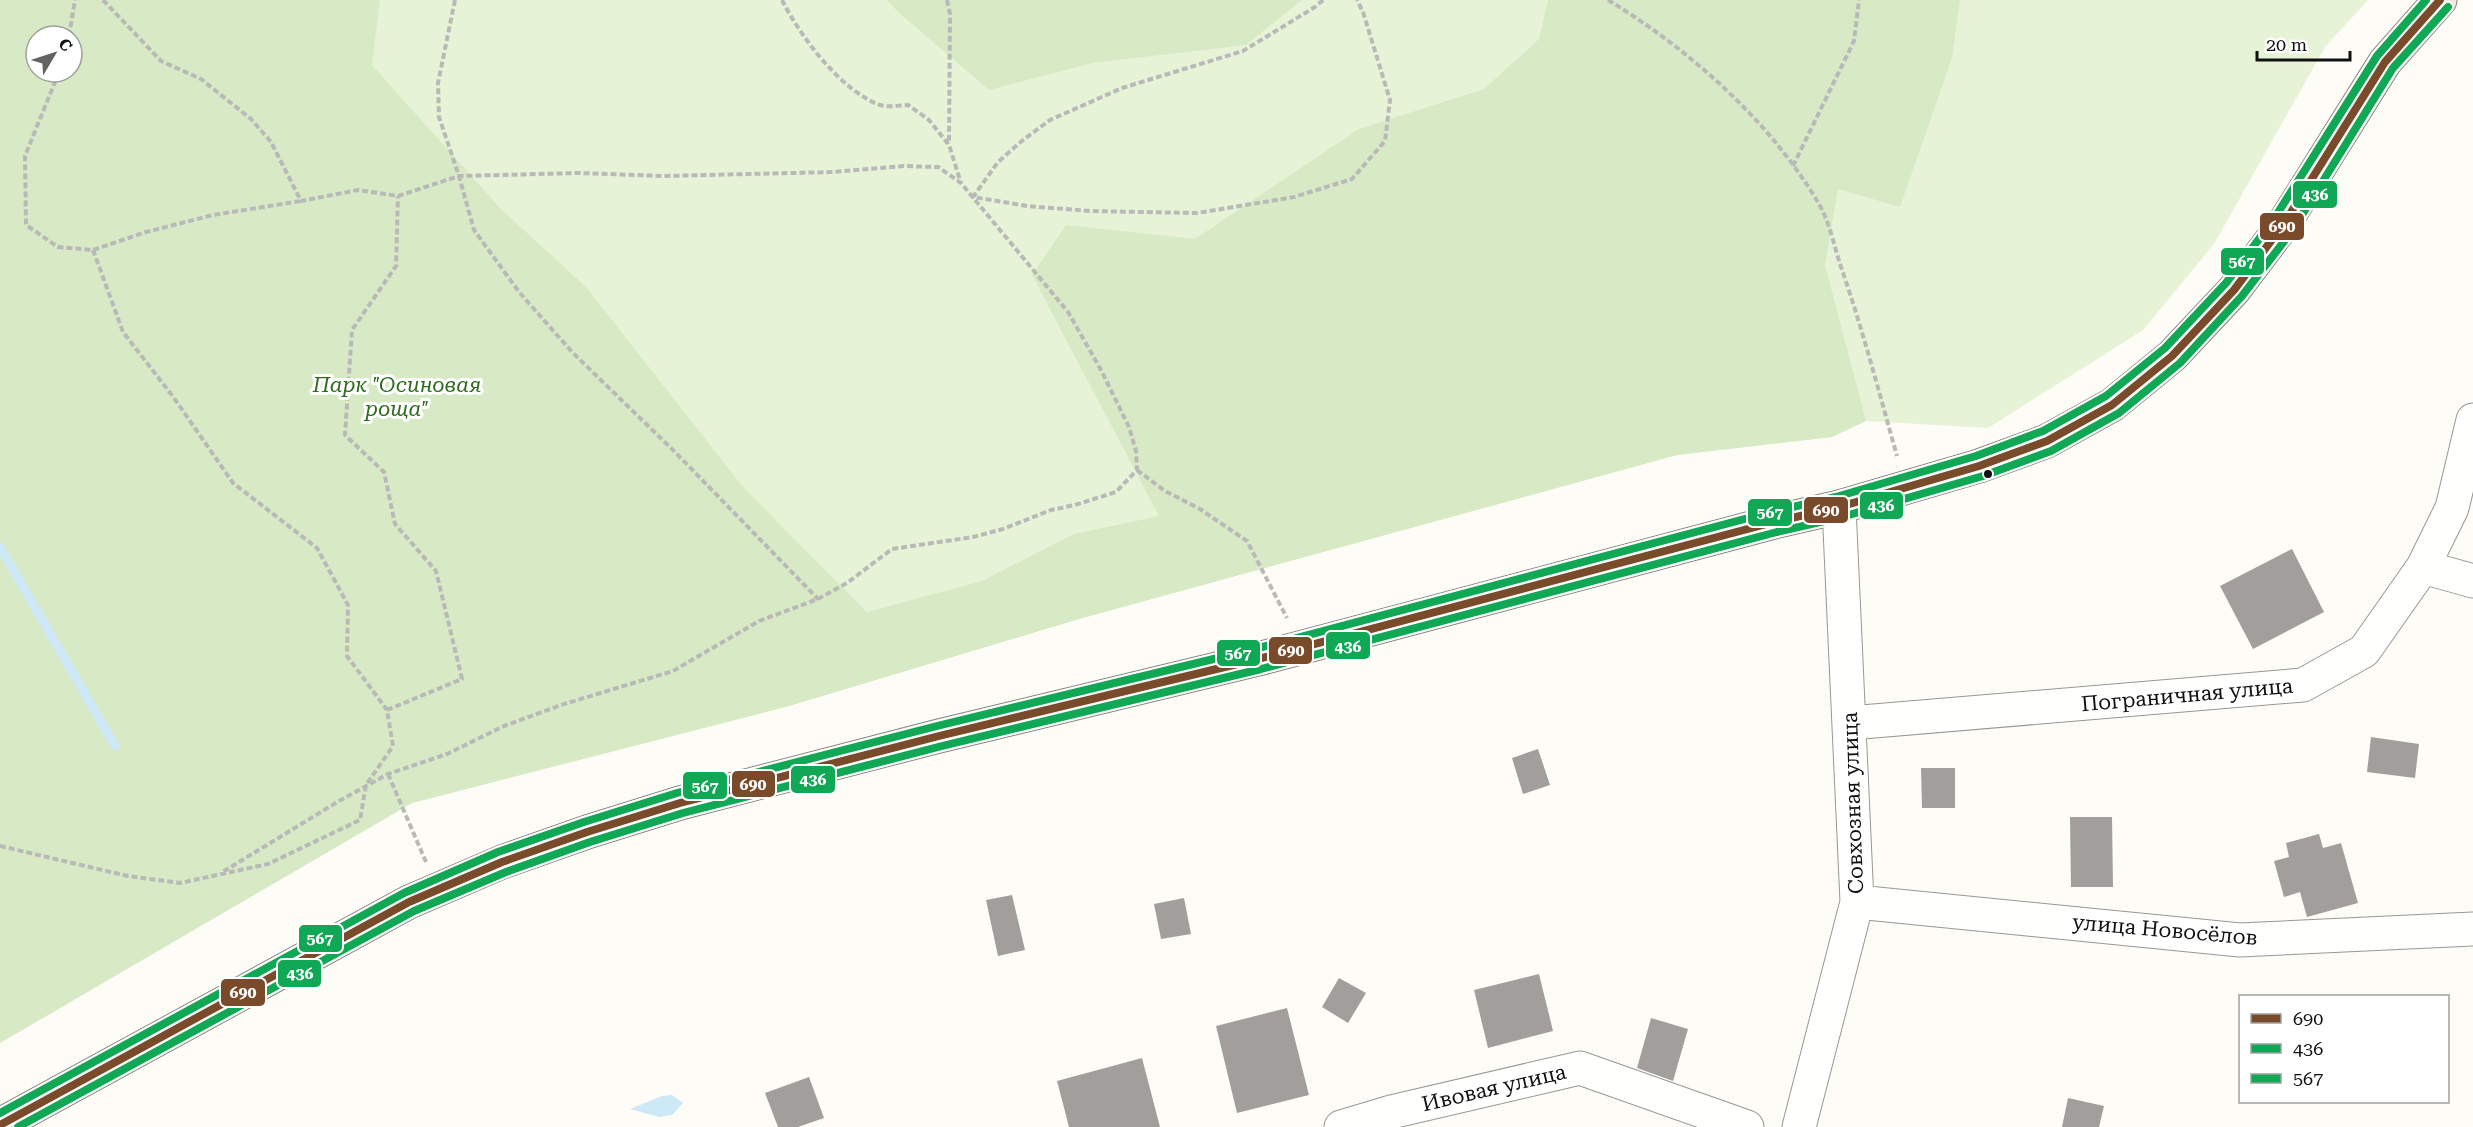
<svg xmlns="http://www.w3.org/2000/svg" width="2473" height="1127" font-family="'Roboto Serif',serif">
<rect width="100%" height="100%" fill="#fdfcf7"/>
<path fill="#e7f3d7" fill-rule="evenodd" d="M0,0H2368L2325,47L2214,244L2143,330L1988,428L1866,421L1832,437L1677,455L1079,619L789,706L412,803L0,1043ZM36,36H72V72H36Z"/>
<path fill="#d8eac5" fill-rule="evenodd" d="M0,0H380L372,65L501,209L586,287L743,487L867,612L982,581L1074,534L1159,516L1032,275L1066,225L1195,239L1359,129L1484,89L1539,39L1548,0H1960L1952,58L1900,207L1838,189L1825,265L1866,421L1832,437L1677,455L1079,619L789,706L412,803L0,1043ZM36,36H72V72H36Z
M887,0H1302L1246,45L1092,63L989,90L898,12Z"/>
<path fill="#cde8f7" d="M672,1095L683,1103L672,1115L659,1117L630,1109L662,1096Z"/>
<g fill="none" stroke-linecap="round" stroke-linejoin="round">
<path stroke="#cde8f7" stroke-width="9" d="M0,547L115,746"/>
</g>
<path fill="#a19f9c" d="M2292,549L2324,612L2253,649L2220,586Z
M2371,737L2419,744L2415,778L2367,772Z
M1538,749L1550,785L1523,794L1512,758Z
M1921,768H1955V808H1922Z
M2070,817H2112L2113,887H2071Z
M2319,834L2323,848L2341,843L2358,903L2307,917L2300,892L2284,897L2274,861L2289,857L2286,843Z
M1012,895L1025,950L998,956L986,900Z
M1184,898L1191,934L1161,939L1154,904Z
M1539,974L1553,1031L1488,1048L1474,990Z
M1339,978L1366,993L1348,1023L1322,1007Z
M1287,1008L1309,1095L1237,1113L1216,1026Z
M1651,1018L1688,1029L1673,1081L1637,1068Z
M1142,1058L1160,1127H1069L1057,1081Z
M809,1077L824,1118L798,1127H778L765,1093Z
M2068,1098L2104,1106L2099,1127H2062Z"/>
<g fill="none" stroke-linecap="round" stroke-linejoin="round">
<g stroke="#979795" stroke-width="35">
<path id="street" d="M2423,567L2473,581
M1850,723L2303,685L2364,651L2423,567L2452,508L2473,420
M1857,902L2240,940L2473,929
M1341,1127L1391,1112L1580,1068L1747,1127
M1799,1127L1857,902L1839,507"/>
</g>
<g stroke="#858482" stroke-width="35">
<path id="primary" d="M0,1125L409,902L502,862L587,832L680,803L939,736L1258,659L1774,522L1839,507L1979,466L2047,441L2112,405L2172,356L2234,290L2283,225L2385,62L2440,0"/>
</g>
<path stroke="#b9b9b8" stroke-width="4" stroke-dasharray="6 3" stroke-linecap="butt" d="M103,0L161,61L201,79L251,119L271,142L301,201L358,190L398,196L459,176L579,173L664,176L834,172L903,166L938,167L961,183L1068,312L1101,370L1129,427L1136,451L1137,470L1116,492L1075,505L1051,510L1003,529L973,537L892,549L847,583L818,599L759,621L673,671L561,705L504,726L447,754L388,774L339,801L221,873
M455,0L438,83L439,117L459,176L474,230L519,292L572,352L675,452L818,599
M782,0C800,36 841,91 880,105C888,108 900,105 908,105L929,120L949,145L961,183
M947,0L950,14L949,144
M1323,0L1315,7L1243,51L1122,88L1050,120L1023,140L998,162L973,197L1027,206L1090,211L1197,213L1294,197L1352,179L1385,141L1390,100L1363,12L1357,0
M1608,0C1689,49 1771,122 1819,204C1829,221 1834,245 1840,264C1862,327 1879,392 1897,456
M69,36L75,0
M59,72L25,156L26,225L58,247L93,250L146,232L213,215L301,201
M1793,166L1854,41L1859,0
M1137,470L1165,491L1200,509L1247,541L1287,618
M387,710L462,679L436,571L395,524L384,472L345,435L352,330L396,266L398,196
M388,774L426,862
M0,846L128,876L180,883L268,864L360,820L366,785L393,746L387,710L347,656L348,605L317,548L233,483L174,398L123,332L93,250"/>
<use href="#street" stroke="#fffffe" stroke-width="33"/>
<use href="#primary" stroke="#ede9dc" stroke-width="33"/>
<g stroke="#fff" stroke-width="12">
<path id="bus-1" d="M0,1125L409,902L502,862L587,832L680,803L939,736L1258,659L1774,522L1839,507L1979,466L2047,441L2112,405L2172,356L2234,290L2283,225L2385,62L2440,0"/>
</g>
<g stroke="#fff" stroke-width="12">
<path id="bus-2" d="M18,1127L414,911L506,872L590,842L683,813L942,746L1261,669L1777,532L1842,517L1983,476L2051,451L2119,413L2180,363L2242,296L2292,231L2393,68L2448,7"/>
</g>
<g stroke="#fff" stroke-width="12">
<path id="bus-3" d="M0,1113L404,893L498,852L584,822L677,793L937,726L1255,649L1771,512L1836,497L1976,456L2043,431L2106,396L2165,348L2226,283L2274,219L2377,56L2426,0"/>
</g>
<use href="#bus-1" stroke="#7a4b2a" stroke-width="8"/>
<use href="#bus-2" stroke="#10a855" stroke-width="8"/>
<use href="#bus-3" stroke="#10a855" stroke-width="8"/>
</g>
<circle fill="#111" stroke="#fff" stroke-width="2" cx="1988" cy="474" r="5"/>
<g text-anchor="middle" stroke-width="6" stroke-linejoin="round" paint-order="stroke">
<g font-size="21" font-style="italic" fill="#2f6b1f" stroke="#fff">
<text x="397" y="392">Парк "Осиновая<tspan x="397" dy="24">роща"</tspan></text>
</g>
<g font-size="21" fill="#111" stroke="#fff">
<text transform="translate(2187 695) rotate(-5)" y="7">Пограничная улица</text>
<text transform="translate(1853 803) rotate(-92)" y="7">Совхозная улица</text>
<text transform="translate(2165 930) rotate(5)" y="7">улица Новосёлов</text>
<text transform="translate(1494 1088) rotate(-13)" y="7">Ивовая улица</text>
</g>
</g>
<g stroke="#fff" stroke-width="2">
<rect x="2292" y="180" width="46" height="29" rx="6" fill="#10a855"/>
<rect x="2259" y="212" width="46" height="29" rx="6" fill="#7a4b2a"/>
<rect x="2220" y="247" width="45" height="29" rx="6" fill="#10a855"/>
<rect x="1859" y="491" width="45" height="29" rx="6" fill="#10a855"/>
<rect x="1803" y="496" width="46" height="28" rx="6" fill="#7a4b2a"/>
<rect x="1747" y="498" width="46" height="29" rx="6" fill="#10a855"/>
<rect x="1325" y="631" width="46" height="29" rx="6" fill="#10a855"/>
<rect x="1268" y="636" width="45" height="29" rx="6" fill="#7a4b2a"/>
<rect x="1216" y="639" width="45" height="28" rx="6" fill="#10a855"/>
<rect x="790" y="765" width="46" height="29" rx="6" fill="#10a855"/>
<rect x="731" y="770" width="45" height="28" rx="6" fill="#7a4b2a"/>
<rect x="682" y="771" width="46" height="29" rx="6" fill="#10a855"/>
<rect x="298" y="924" width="45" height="29" rx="6" fill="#10a855"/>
<rect x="277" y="959" width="45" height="29" rx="6" fill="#10a855"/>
<rect x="220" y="978" width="46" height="29" rx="6" fill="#7a4b2a"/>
</g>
<g font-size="16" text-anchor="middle" font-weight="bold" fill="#fff">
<text x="2315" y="200">436</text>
<text x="2282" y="232">690</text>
<text x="2242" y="267">567</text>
<text x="1881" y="511">436</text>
<text x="1826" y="516">690</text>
<text x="1770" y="518">567</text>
<text x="1348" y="652">436</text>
<text x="1291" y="656">690</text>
<text x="1238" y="659">567</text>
<text x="813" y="785">436</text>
<text x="753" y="790">690</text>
<text x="705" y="792">567</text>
<text x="320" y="944">567</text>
<text x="300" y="979">436</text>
<text x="243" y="998">690</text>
</g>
<rect x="2239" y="995" width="210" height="108" fill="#ffffff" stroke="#a0a0a0" stroke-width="1.5"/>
<rect x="2251" y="1014" width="30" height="9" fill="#7a4b2a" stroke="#a0a0a0" stroke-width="1.5"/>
<text x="2293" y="1025" font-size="18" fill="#111111">690</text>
<rect x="2251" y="1044" width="30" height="9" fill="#10a855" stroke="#a0a0a0" stroke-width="1.5"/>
<text x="2293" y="1055" font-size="18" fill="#111111">436</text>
<rect x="2251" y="1074" width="30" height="9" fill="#10a855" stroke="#a0a0a0" stroke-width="1.5"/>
<text x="2293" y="1085" font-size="18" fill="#111111">567</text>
<g transform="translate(54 54) rotate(51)"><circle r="28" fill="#ffffff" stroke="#a0a0a0" stroke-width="1.5"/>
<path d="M0-4.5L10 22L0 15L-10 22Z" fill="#646362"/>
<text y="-9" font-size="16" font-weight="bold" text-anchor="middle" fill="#111111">С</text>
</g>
<path d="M2257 51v9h93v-9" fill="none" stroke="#111111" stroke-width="3"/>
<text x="2266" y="51" font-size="18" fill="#111111" stroke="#ffffff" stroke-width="4.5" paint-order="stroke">20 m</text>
</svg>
